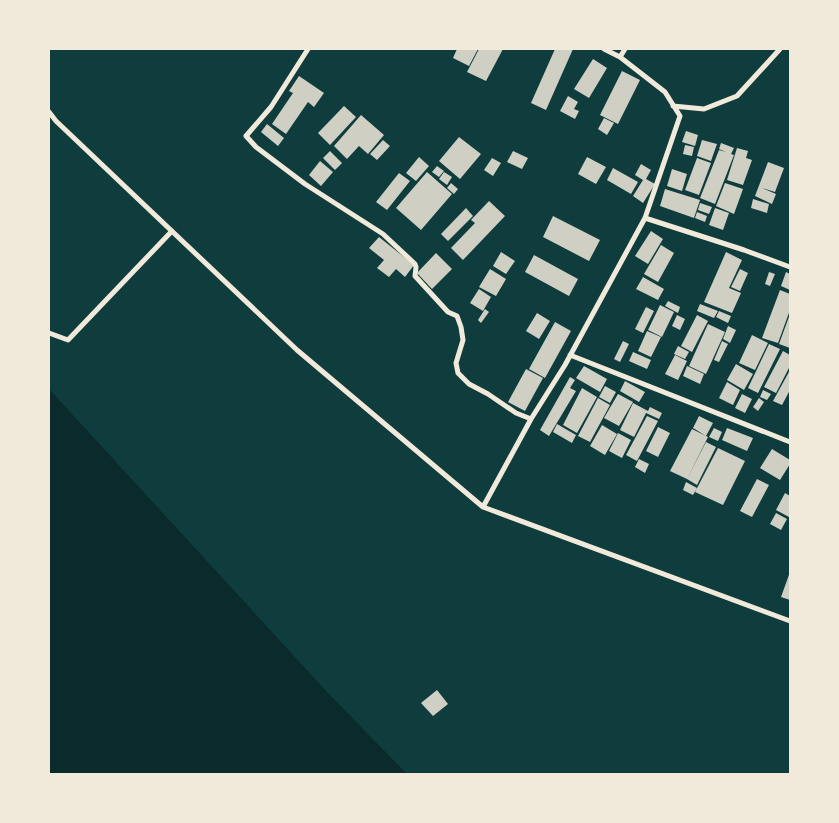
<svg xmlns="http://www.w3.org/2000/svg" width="839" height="823" font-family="Lato,sans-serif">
<rect width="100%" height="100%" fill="#0f3d3e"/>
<path fill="#0a2a2b" d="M49,389L327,692L407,774H49Z"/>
<path fill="#cfcfc3" d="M457,49H478L469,66L453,58Z
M479,49H503L486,81L467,72Z
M555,49H573L546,110L531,103Z
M593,59L607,68L589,98L574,89Z
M622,71L640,80L618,124L600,115Z
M299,76L324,93L314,107L308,102L286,134L272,124L293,93L289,91Z
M568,96L578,102L574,109L579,111L575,119L560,111Z
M344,106L356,117L330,145L318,133Z
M361,115L384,135L368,154L359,146L347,159L334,146Z
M604,118L614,123L607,135L598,129Z
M267,124L284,138L278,146L261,132Z
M686,131L698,135L695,146L682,142Z
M459,137L481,154L460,179L439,161Z
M383,140L390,146L377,160L370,154Z
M702,140L717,144L711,161L697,156Z
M721,143L734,148L731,154L734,155L715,204L700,198L719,150L726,152L719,149Z
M685,145L694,147L692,156L683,154Z
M737,148L748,151L746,158L752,160L743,185L727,180Z
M330,151L342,163L335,170L323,158Z
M513,151L528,158L522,169L507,162Z
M419,157L429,166L416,181L406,173Z
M587,157L606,167L596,184L578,174Z
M492,158L501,163L493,176L484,170Z
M697,158L711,163L699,195L685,190Z
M320,161L333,172L321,186L309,175Z
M768,162L784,168L775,192L762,188L776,194L772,204L755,196Z
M641,164L651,170L646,179L655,184L643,203L633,196L643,180L635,175Z
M437,166L444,171L439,177L432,172Z
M613,168L638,182L631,194L607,180Z
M672,169L687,174L682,191L667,186Z
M427,172L452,194L421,230L396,208Z
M444,172L452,177L447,185L439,179Z
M399,173L410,181L387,210L376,202Z
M451,183L458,189L454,194L447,188Z
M725,183L743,189L734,214L716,206Z
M665,189L700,200L694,218L660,206Z
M753,199L769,204L767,213L751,208Z
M489,201L505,216L463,260L451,248L475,223L471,220Z
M700,203L712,207L709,214L698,210Z
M466,208L473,216L448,241L441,234Z
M715,208L729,213L723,230L709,225Z
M697,212L707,216L705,222L695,218Z
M553,216L600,240L589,261L543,237Z
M651,231L663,239L648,264L635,256Z
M379,237L414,265L405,277L396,269L389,277L377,268L384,260L369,248Z
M661,245L674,253L658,282L644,274Z
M501,252L515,261L506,274L493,266Z
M726,252L742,260L729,288L741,293L732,313L704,302Z
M436,253L452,269L432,289L417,273Z
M534,255L578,279L569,296L525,272Z
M490,269L506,279L496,296L479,287Z
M740,269L748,273L740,291L731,287Z
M769,272L775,274L770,286L765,284Z
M786,272L790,274V290L781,286Z
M643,277L664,289L658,300L636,289Z
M479,289L491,297L483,311L470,303Z
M780,290L790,294V310L778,343L762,338Z
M668,301L680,307L678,313L665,306Z
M700,304L718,311L714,318L697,311Z
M660,305L674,312L662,337L648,330Z
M646,307L654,311L643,333L635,329Z
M485,309L489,312L481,323L478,320Z
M719,311L731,316L728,323L716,317Z
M537,313L550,321L539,339L526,331Z
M790,314V348L779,344Z
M677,315L685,319L680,330L672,326Z
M697,315L708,321L692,352L681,346Z
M555,322L571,331L545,378L529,369Z
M708,324L725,332L706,374L689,366Z
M728,326L736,330L730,343L723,339Z
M647,331L661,337L651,357L638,351Z
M752,335L768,343L755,370L739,363Z
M623,341L629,344L620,362L614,359Z
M722,341L728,344L719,362L714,360Z
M769,344L780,349L758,393L748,388Z
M678,346L689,352L685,359L674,354Z
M783,351L790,355V366L776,393L764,387Z
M633,352L651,360L647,369L629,361Z
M675,355L687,361L678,380L665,374Z
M736,364L753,374L744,390L727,380Z
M584,366L607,379L600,392L576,378Z
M687,366L704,374L700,384L683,376Z
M526,369L543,378L525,411L508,402Z
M790,370V390L782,405L773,401Z
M570,377L575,380L570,388L576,391L549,436L540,430Z
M625,381L645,392L639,402L620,391Z
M727,382L740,390L733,405L719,398Z
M605,386L616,392L610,403L599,397Z
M582,388L597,397L577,433L563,425Z
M763,390L771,394L767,400L760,397Z
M618,394L633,402L619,426L604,418Z
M742,394L752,399L745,413L735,408Z
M598,398L610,405L590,442L578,436Z
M759,398L764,402L758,411L753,407Z
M633,403L648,411L650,407L662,413L659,419L646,413L634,437L620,430Z
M647,416L658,421L637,461L626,455Z
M699,416L713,423L706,436L693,428Z
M557,424L576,435L572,443L553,432Z
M602,425L617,434L605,455L590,446Z
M658,427L670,433L658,457L646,451Z
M714,428L722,432L718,441L709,437Z
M727,428L753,438L747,451L722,440Z
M692,429L708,437L687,479L670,471Z
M618,433L631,440L622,458L609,451Z
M706,442L716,447L697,485L687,479Z
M718,448L745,461L723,505L695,492Z
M772,449L790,460V464L780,480L760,468Z
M639,459L649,464L645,473L635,467Z
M757,479L769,485L752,517L740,511Z
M686,482L697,488L693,495L683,490Z
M785,493L790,496V514L789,517L776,510Z
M776,513L787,519L781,530L770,524Z
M790,572V600L781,597Z
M437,690L448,704L433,716L421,703Z"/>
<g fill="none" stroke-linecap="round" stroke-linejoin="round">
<path stroke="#f1e9da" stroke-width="5" d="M308,49L271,107L246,136L256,147L305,184L383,234L415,264L416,267L415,276L448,312L457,316L461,327L463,340L456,363L458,373L469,384L488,394L516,413L531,419
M620,57L625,49
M673,106L704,109L737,96L780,49
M49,112L56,121L297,350L483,507L790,621
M645,218L744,250L790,267
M49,333L68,340L172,231
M570,355L790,442
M483,507L531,419L565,365L645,218L680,116L665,92L620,57L604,49"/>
</g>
<rect width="839" height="823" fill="none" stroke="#f1e9da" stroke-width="100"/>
</svg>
